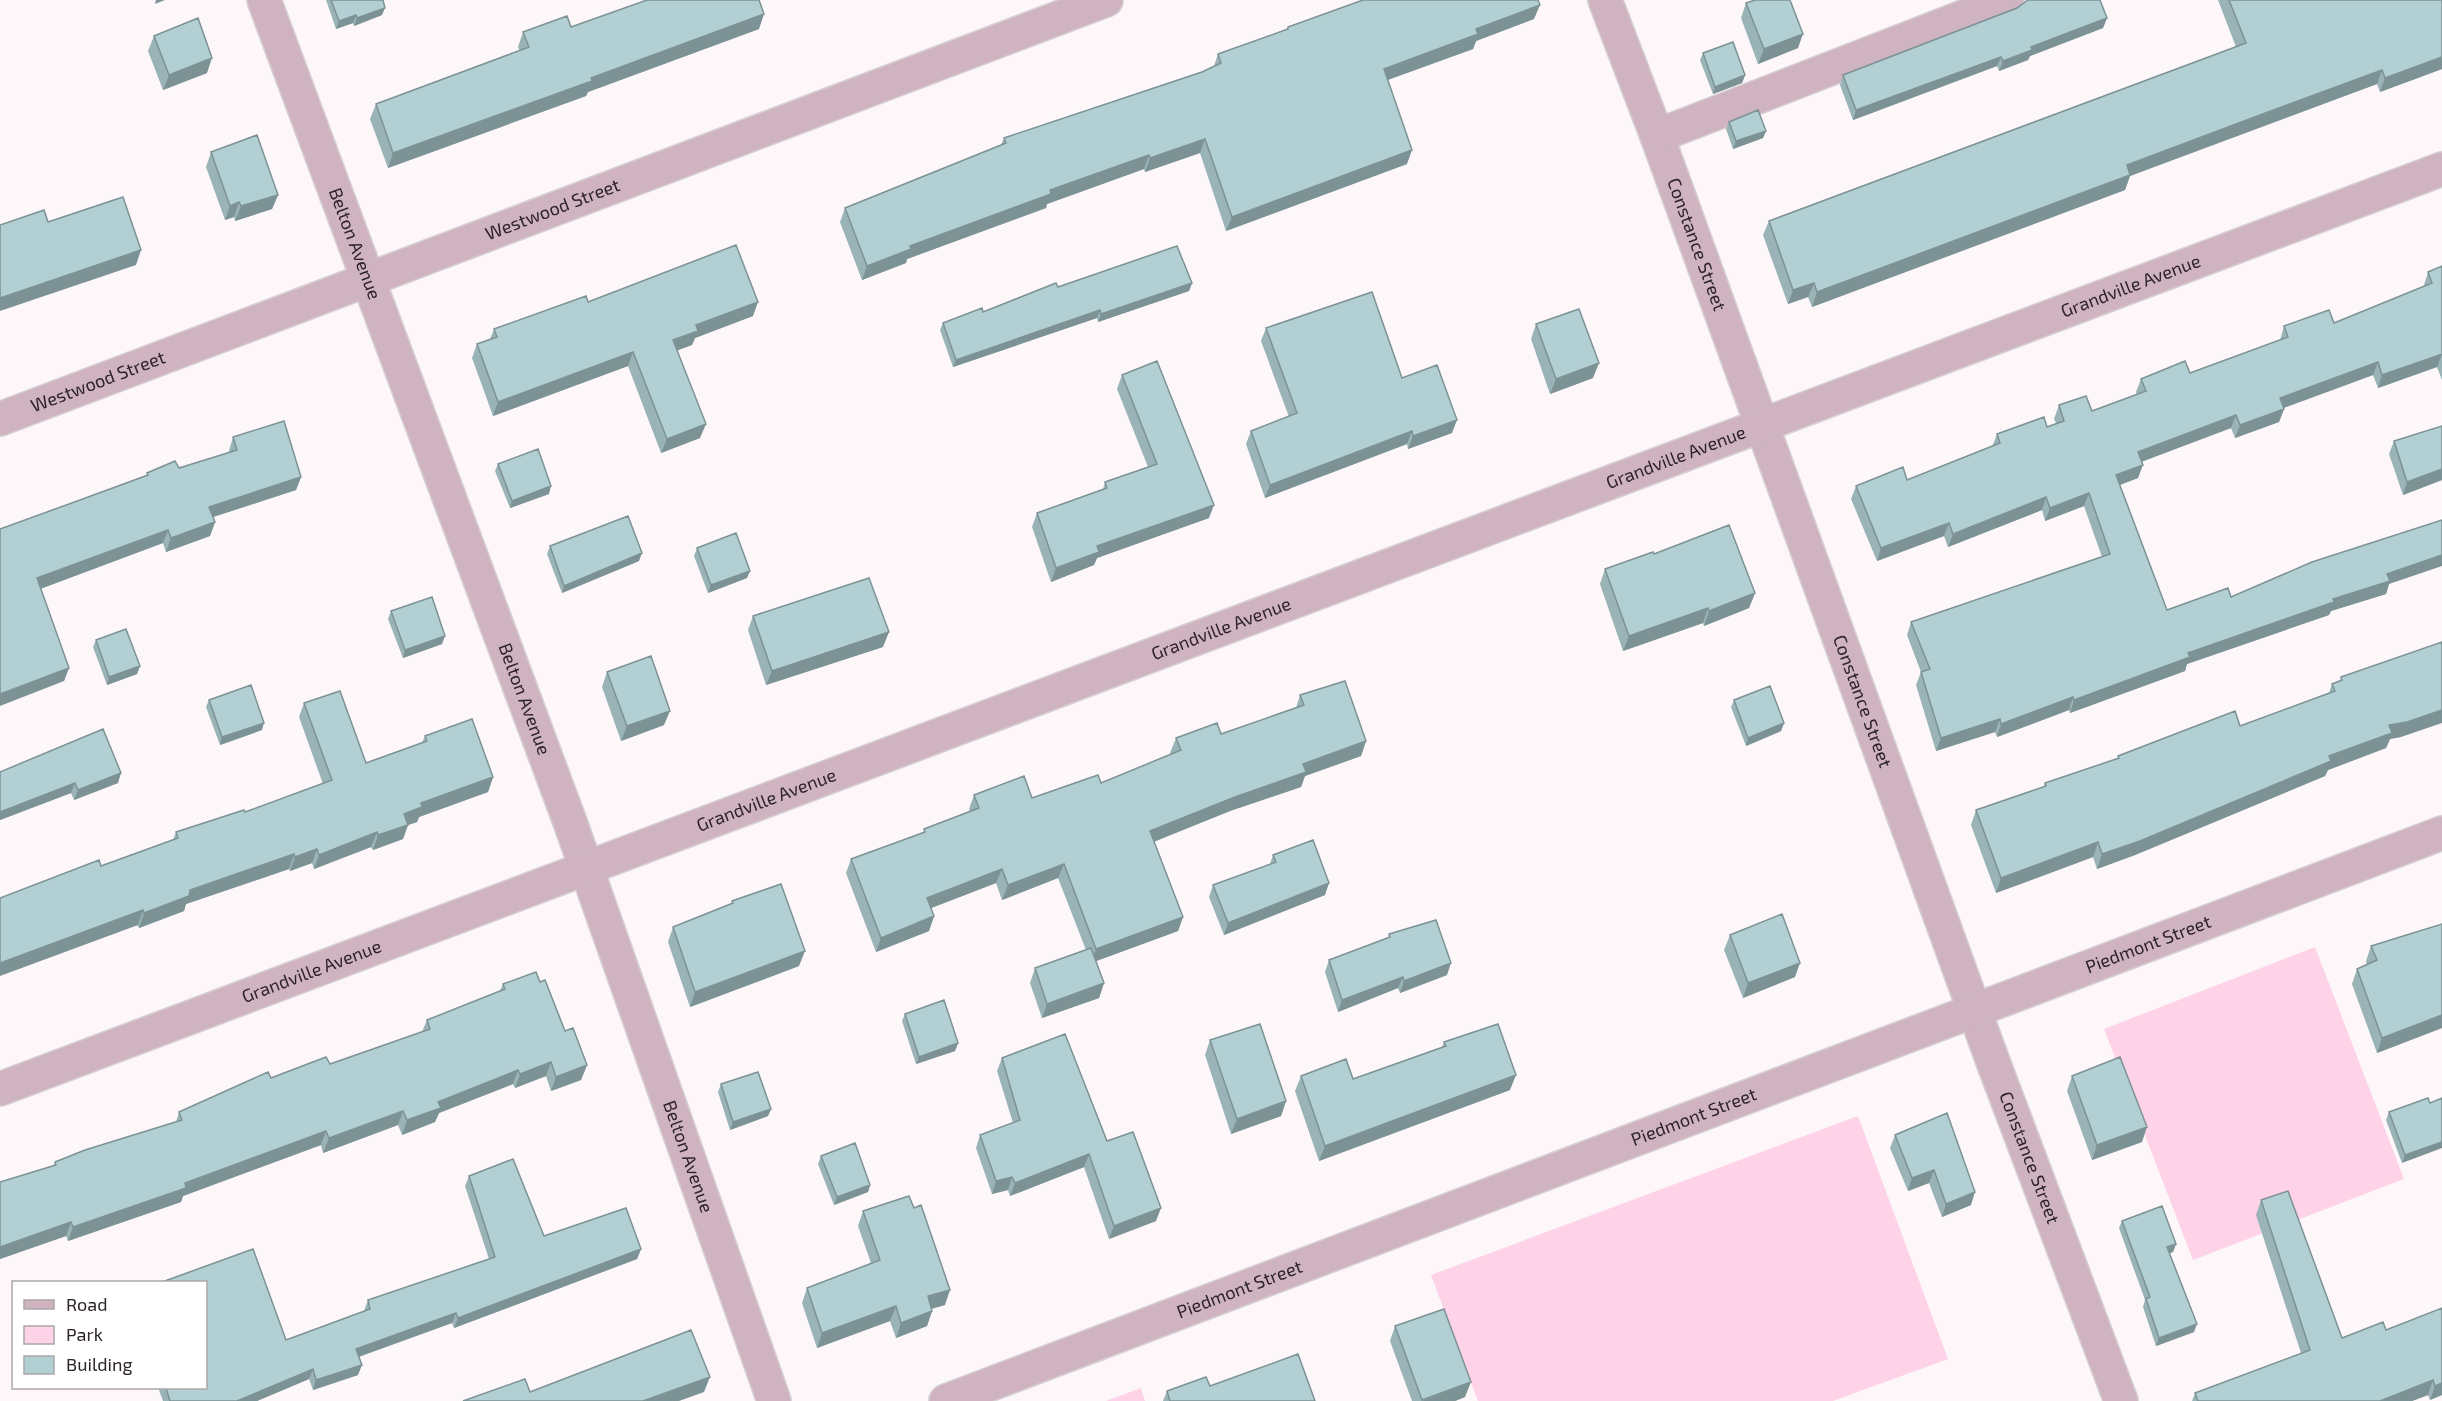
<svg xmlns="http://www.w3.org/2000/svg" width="2442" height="1401" font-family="'Exo 2',sans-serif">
<rect width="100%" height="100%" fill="#fdf7fa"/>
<path fill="#fed2e7" d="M2315,947L2404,1179L2193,1260L2104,1029Z
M1858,1116L1948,1359L1833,1401H1478L1431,1275Z
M1141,1388L1145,1401H1106Z"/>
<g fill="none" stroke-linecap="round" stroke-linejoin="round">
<g stroke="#d8d1d4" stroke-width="36">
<g id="minor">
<path id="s1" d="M264,0L570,822L774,1401"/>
<path id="s2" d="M1605,0L1657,136L1992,1059L2121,1401"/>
<path d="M1657,136L2007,0"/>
<path id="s3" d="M0,419L1106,0"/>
<path id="s4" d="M0,1089L2442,169"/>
<path id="s5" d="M946,1401L2442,833"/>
</g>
</g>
<use href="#minor" stroke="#cfb3c0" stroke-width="33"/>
</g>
<path fill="#99b3b6" d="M326,0H383L382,15L354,26L353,23L336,29Z
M2218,0H2442V69L2380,92L2377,84L2262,126L2130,176L2125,190L1812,307L1808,297L1788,304L1763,235L1769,221L2236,47Z
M1746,3L1798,48L1758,64L1741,18Z
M2107,18L2103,28L2030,56L2028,60L1999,71L1997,66L1853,120L1840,85L1843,75Z
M1534,19L1476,41L1473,49L1388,80L1407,164L1226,231L1200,153L1145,172L1144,169L1047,204L1046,208L907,259L906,263L862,280L840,222L845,208L1001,145L1004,138L1202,72L1214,66L1218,54L1287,29L1288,27Z
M571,27L759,29L588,92L586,96L388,168L370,119L376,104L520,51L518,47L523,32Z
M154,36L207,73L163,90L148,51Z
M1703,53L1745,75L1742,83L1713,94L1700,60Z
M1729,122L1766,131L1763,138L1733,149L1726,129Z
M211,152L278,195L272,209L235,221L234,217L225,220L206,167Z
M2442,266V380L2437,367L2378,388L2373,375L2284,408V409L2279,422L2235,438L2231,428L2141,462L2138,478L2120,485L2167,610L2231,597L2389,584L2386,594L2331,611L2329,615L2187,664L2185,671L2070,713L2069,710L1997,737L1995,732L1936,751L1916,685L1921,672L1907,635L1911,622L2102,557L2084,506L2045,521L2042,510L1948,547L1944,536L1877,561L1851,499L1856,486L1907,480L1992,447L1997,434L2047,427L2056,423L2054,419L2059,405L2092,411L2137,395L2136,392L2141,379L2190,373L2280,340L2284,326L2334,323L2424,286V285L2428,272Z
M1192,283L1189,291L1098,322L1097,318L953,367L940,330L943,323L983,312L1058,287Z
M588,302L753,316L695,338L692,345L677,350L700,438L661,453L628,366L493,416L472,358L477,344L490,339L494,329Z
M1536,324L1593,378L1550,394L1531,339Z
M1266,328L1402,378L1452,433L1408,449L1407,444L1265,498L1246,444L1251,431L1289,417L1261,341Z
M1122,375L1209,518L1097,558L1094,565L1051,582L1032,527L1037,513L1103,489L1105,482L1148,467L1117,389Z
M2442,426V480L2403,495L2389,454L2394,441Z
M233,437L301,477L296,490L213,517L215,522L210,536L166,552L163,543L40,589L69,668L64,681L0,529L146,476L147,473L179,468L229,453V451Z
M498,464L549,494L510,508L495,471Z
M550,546L639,561L562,593L547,554Z
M697,548L747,578L708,593L694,556Z
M1654,554L1755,593L1749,608L1704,626L1703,623L1623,651L1600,584L1605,569Z
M391,611L442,644L403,658L388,619Z
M753,616L883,647L766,685L748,630Z
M96,640L140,666L137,674L107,685L93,647Z
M607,672L664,725L621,741L602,687Z
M2341,677L2401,737L2390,739L2386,748L2328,770L2325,776L2135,855L2097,869L2093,857L1996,893L1971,825L1976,810L2044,787L2045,783L2117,759L2118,756L2240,726L2329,693L2332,684L2340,681Z
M1300,695L1366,741L1361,756L1305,776L1301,787L1230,811L1154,842L1183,917L1178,931L1096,961L1104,983L1099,998L1042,1018L1030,983L1035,968L1086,950L1058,878L1002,900L996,883L931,908L934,916L929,931L876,952L846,873L851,859L923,833L924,829L970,811L969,809L974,795L1032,798L1101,783L1171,754L1170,753L1176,738L1221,734L1296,708Z
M209,700L262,730L220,745L206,707Z
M1734,700L1784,723L1781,731L1746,746L1731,707Z
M304,703L366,763L422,743L425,736L493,777L488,792L419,817L417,822L408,825L403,839L373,850L371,847L314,869L312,863L290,871L289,869L186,904L184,911L139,928L101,866L173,840L176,832L245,812L323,784L299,717Z
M0,772L118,783L74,800L71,793L0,820Z
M1273,855L1325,895L1224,935L1209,897L1213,885L1270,864Z
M732,901L799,966L690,1007L668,942L673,927L731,904Z
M2442,924V1028L2377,1053L2352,984L2357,969L2367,965L2366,961L2371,946Z
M1389,934L1447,975L1400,993L1398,988L1338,1012L1325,972L1329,960L1388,938Z
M1730,935L1795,977L1743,998L1724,950Z
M540,982L565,1031L587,1065L581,1080L551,1091L546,1076L515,1088L513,1084L439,1113L435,1122L402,1135L398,1125L323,1153L321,1145L183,1196L181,1202L68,1241L66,1236L0,1259V1182L54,1165L55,1162L176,1122L179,1112L271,1078L330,1064L422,1032L427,1020L500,991L503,984Z
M905,1014L958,1043L955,1051L916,1064L902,1021Z
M1210,1040L1286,1101L1281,1116L1231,1134L1205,1055Z
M1444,1042L1510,1090L1319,1161L1295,1091L1301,1076L1353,1079L1442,1047Z
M1002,1058L1107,1141L1156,1221L1109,1239L1084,1167L1010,1196L1008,1190L992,1194L976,1148L980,1135L1013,1123L997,1071Z
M2072,1076L2142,1142L2092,1160L2067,1091Z
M721,1084L771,1109L768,1116L730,1130L718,1092Z
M2430,1103L2402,1163L2386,1120L2389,1112Z
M1947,1113L1971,1205L1942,1217L1929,1183L1908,1191L1890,1148L1895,1135Z
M821,1156L870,1185L868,1192L834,1205L818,1164Z
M469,1176L544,1236L641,1249L637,1259L454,1328L452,1323L359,1357L358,1375L313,1390L309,1379L257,1401H163L159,1390L160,1388H206L286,1340L364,1311L368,1300L489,1259L465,1186Z
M2261,1200L2342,1338L2386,1330L2442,1308V1395L2430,1400L2428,1395L2412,1401H2192L2195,1393L2301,1353L2256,1215Z
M863,1211L945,1305L932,1309V1311L927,1326L896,1338L890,1321L817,1348L802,1303L807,1288L871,1263L858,1226Z
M2122,1221L2176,1244L2173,1252L2170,1253L2194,1332L2156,1346L2143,1307L2145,1300L2119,1228Z
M1395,1326L1465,1397L1455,1401H1412L1390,1341Z
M1210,1386L1315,1401H1163L1167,1391Z"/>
<path fill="#7d9294" d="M156,0H165L155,4Z
M1540,5L1534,19L1476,41L1473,49L1379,83L1384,69L1476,29Z
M385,8L382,15L354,26L357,18Z
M764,14L759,29L588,92L586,96L388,168L393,153L591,78Z
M356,15L353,23L336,29L339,21Z
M2107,18L2103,28L2030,56L2028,60L1999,71L2003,61L2031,47Z
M1803,34L1798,48L1758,64L1764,49Z
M2001,57L1997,66L1853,120L1856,110Z
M2442,57V69L2380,92L2385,78Z
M212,58L207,73L163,90L169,75Z
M2382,70L2377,84L2130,176L2125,190L1812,307L1817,292L2127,165Z
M1745,75L1742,83L1713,94L1715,87Z
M1766,131L1763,138L1733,149L1736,141Z
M1205,139L1200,153L1145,172L1150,158Z
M1412,150L1407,164L1226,231L1232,217Z
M1149,155L1144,169L1047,204L1046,208L907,259L906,263L862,280L867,266L910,246L1050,190Z
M278,195L272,209L235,221L241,206Z
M239,202L234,217L225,220L230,206Z
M141,250L136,265L0,311V298Z
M1192,283L1189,291L1098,322L1101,314Z
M1814,283L1808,297L1788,304L1793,290Z
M758,302L753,316L695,338L692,345L668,354L673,340L696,325Z
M1100,310L1097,318L953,367L956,360Z
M633,352L628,366L493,416L498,402Z
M2442,354L2437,367L2378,388L2382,375Z
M2378,362L2373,375L2275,411L2280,398Z
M1599,363L1593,378L1550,394L1556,379Z
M2284,409L2279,422L2235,438L2240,425Z
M2236,415L2231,428L2133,465L2138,452Z
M1457,420L1452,433L1408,449L1413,436Z
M706,424L700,438L661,453L667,439Z
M1412,431L1407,444L1265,498L1270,485Z
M2143,465L2138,478L2111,488L2116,475Z
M2442,469V480L2403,495L2407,482Z
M301,477L296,490L204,520L209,507Z
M551,486L549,494L510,508L512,501Z
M2089,493L2084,506L2045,521L2050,508Z
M2046,497L2042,510L1948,547L1953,534Z
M1214,505L1209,518L1097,558L1094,565L1051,582L1056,568L1097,546Z
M215,522L210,536L166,552L171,538Z
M1949,523L1944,536L1877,561L1881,548Z
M168,530L163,543L32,592L37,578Z
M642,553L639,561L562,593L564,586Z
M2442,555V566L2389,584L2386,594L2331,611L2329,615L2187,664L2185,671L2070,713L2074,700L2188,653L2333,599L2387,574Z
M750,571L747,578L708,593L711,585Z
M1755,593L1749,608L1704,626L1709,611Z
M1708,608L1703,623L1623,651L1629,636Z
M889,632L883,647L766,685L772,671Z
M445,636L442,644L403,658L405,650Z
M140,666L137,674L107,685L109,677Z
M69,668L64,681L0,706V694Z
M2073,697L2069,710L1997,737L2001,724Z
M2442,710V723L2401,737L2390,739L2386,748L2328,770L2325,776L2135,855L2097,869L2102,854L2329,756L2389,725Z
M670,711L664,725L621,741L627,726Z
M2000,719L1995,732L1936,751L1941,738Z
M264,723L262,730L220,745L222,737Z
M1784,723L1781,731L1746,746L1748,738Z
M1366,741L1361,756L1305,776L1301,787L1230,811L1145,845L1150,831L1303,764Z
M121,773L118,783L74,800L78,790Z
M493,777L488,792L419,817L417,822L408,825L403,839L373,850L378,835L404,814L421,803Z
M75,783L71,793L0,820V812Z
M377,832L371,847L314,869L319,855Z
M2098,842L2093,857L1996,893L2001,878Z
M317,849L312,863L290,871L295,857Z
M294,854L289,869L186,904L184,911L139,928L144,913L190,890Z
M1064,864L1058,878L1002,900L1008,885Z
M1002,869L996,883L921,912L927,898Z
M1329,883L1325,895L1224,935L1228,923Z
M143,910L138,925L0,976V963Z
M934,916L929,931L876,952L881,938Z
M1183,917L1178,931L1091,963L1096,949Z
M805,951L799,966L690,1007L695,992Z
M1451,963L1447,975L1400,993L1404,981Z
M1800,963L1795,977L1743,998L1748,983Z
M1403,977L1398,988L1338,1012L1342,1000Z
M1104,983L1099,998L1042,1018L1047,1004Z
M2442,1015V1028L2377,1053L2382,1038Z
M958,1043L955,1051L916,1064L919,1057Z
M551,1062L546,1076L515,1088L520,1074Z
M587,1065L581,1080L551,1091L556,1077Z
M518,1070L513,1084L439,1113L435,1122L402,1135L407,1120L438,1102Z
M1516,1075L1510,1090L1319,1161L1325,1146Z
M1286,1101L1281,1116L1231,1134L1237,1119Z
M771,1109L768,1116L730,1130L733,1122Z
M403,1111L398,1125L323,1153L329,1138Z
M2147,1127L2142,1142L2092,1160L2097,1145Z
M326,1131L321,1145L183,1196L181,1202L68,1241L73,1227L185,1183Z
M2442,1142V1148L2402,1163L2405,1155Z
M1089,1154L1084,1167L1010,1196L1015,1183Z
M1934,1170L1929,1183L1908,1191L1912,1178Z
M1012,1177L1008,1190L992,1194L996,1181Z
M870,1185L868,1192L834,1205L837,1197Z
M1975,1192L1971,1205L1942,1217L1946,1204Z
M1161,1208L1156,1221L1109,1239L1114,1226Z
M71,1222L66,1236L0,1259V1247Z
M2176,1244L2173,1252L2165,1255L2167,1247Z
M641,1249L637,1259L454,1328L458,1318Z
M950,1290L945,1305L922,1311L928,1296Z
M896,1306L890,1321L817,1348L822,1333Z
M932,1311L927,1326L896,1338L901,1323Z
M456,1313L452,1323L352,1359L356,1349Z
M2197,1324L2194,1332L2156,1346L2159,1338Z
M362,1365L358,1375L313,1390L316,1380Z
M313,1369L309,1379L257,1401H236Z
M710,1377L704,1392L679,1401H643Z
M2433,1380L2428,1395L2412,1401H2380Z
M1471,1382L1465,1397L1455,1401H1422Z
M2442,1383V1395L2430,1400L2435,1386Z"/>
<path fill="#b2d0d4" stroke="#7d9294" stroke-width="1.5" d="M331,0H383L385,8L357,18L356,15L339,21Z
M647,0H759L764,14L591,78L592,81L393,153L376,104L529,47L523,32L567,16L571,27Z
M1363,0H1538L1540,5L1476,29L1478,34L1384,69L1412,150L1232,217L1205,139L1150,158L1149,155L1050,190L1051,194L910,246L911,249L867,266L845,208L1006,143L1004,138L1202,72L1221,63L1218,54L1288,29V27Z
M1755,0H1790L1803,34L1764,49L1746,3Z
M2028,0H2100L2107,18L2031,47L2032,50L2003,61L2001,57L1856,110L1843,75L2017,8Z
M2229,0H2442V57L2385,78L2382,70L2268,112L2127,165L2130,175L1817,292L1814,283L1793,290L1769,221L2246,43Z
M198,18L212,58L169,75L154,36Z
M1733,42L1745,75L1715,87L1703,53Z
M1758,110L1766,131L1736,141L1729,122Z
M257,135L278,195L241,206L239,202L230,206L211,152Z
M123,197L141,250L0,298V225L44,210L48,222Z
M736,245L758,302L696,325L698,331L673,340L706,424L667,439L633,352L498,402L477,344L497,337L494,329L586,296L588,302Z
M1177,246L1192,283L1101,314L1100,310L956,360L943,323L982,308L983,312L1056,283L1058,287Z
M2442,266V355V354L2382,375L2378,362L2280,398L2284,409L2240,425L2236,415L2138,452L2143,465L2116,475L2167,610L2228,588L2231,597L2312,562L2442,520V555L2387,574L2390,581L2333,599L2334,602L2188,653L2190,657L2074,700L2073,697L2001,724L2000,719L1941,738L1921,672L1930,669L1911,622L2110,554L2089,493L2050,508L2046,497L1953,534L1949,523L1881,548L1856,486L1903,467L1907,480L2000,443L1997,434L2044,417L2047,427L2064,421L2059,405L2086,396L2092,411L2146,391L2141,379L2185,361L2190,373L2288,337L2284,326L2329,310L2334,323L2432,283L2428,272Z
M1372,292L1402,378L1437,365L1457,420L1413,436L1412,431L1270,485L1251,431L1297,413L1266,328Z
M1579,309L1599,363L1556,379L1536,324Z
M1157,361L1214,505L1097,546L1099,552L1056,568L1037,513L1107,488L1105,482L1157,464L1122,375Z
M284,421L301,477L209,507L215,522L171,538L168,530L37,578L69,668L0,694V529L80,500L148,475L147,473L175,461L179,468L237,450L233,437Z
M2442,426V469L2407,482L2394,441Z
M538,449L551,486L512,501L498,464Z
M628,516L642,553L564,586L550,546Z
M1729,525L1755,593L1709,611L1708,608L1629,636L1605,569L1653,552L1654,554Z
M736,533L750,571L711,585L697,548Z
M869,578L889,632L772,671L753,616Z
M432,597L445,636L405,650L391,611Z
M126,629L140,666L109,677L96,640Z
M2442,642V710L2407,722L2389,725L2392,733L2329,756L2331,761L2140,841L2102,854L2098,842L2001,878L1976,810L2046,786L2045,783L2119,758L2118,756L2235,711L2240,726L2335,691L2332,684L2342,680L2341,677Z
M651,656L670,711L627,726L607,672Z
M1345,681L1366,741L1303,764L1306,772L1235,797L1150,831L1183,917L1096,949L1064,864L1008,885L1002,869L927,898L934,916L881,938L851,859L925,832L924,829L979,808L974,795L1024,776L1032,798L1098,775L1101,783L1181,750L1176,738L1217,723L1221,734L1304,705L1300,695Z
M251,685L264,723L222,737L209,700Z
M1770,686L1784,723L1748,738L1734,700Z
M340,691L366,763L427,741L425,736L472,719L493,777L421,803L422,807L404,814L408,825L378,835L377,832L319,855L317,849L295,857L294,854L190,890L189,896L144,913L143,910L0,963V898L99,860L101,866L178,838L176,832L244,810L245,812L332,780L304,703Z
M103,729L121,773L78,790L75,783L0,812V772Z
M1313,840L1329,883L1228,923L1213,885L1276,862L1273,855Z
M781,884L805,951L695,992L673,927L733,903L732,901Z
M1782,914L1800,963L1748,983L1730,935Z
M1436,920L1451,963L1404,981L1403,977L1342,1000L1329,960L1390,937L1389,934Z
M2442,924V1015L2382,1038L2357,969L2377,960L2371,946Z
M1091,948L1104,983L1047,1004L1035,968Z
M536,972L540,982L545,980L565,1031L573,1028L587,1065L556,1077L551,1062L520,1074L518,1070L438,1102L441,1108L407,1120L403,1111L329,1138L326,1131L185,1183L186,1188L73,1227L71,1222L0,1247V1182L56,1165L55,1162L85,1150L182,1120L179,1112L268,1072L271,1078L326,1057L330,1064L430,1029L427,1020L505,989L503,984Z
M944,1000L958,1043L919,1057L905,1014Z
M1260,1024L1286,1101L1237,1119L1210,1040Z
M1498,1024L1516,1075L1325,1146L1301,1076L1346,1059L1353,1079L1446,1046L1444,1042Z
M1065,1034L1107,1141L1133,1132L1161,1208L1114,1226L1089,1154L1015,1183L1012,1177L996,1181L980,1135L1020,1120L1002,1058Z
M2120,1057L2147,1127L2097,1145L2072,1076Z
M758,1072L771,1109L733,1122L721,1084Z
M2428,1098L2430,1103L2442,1098V1142L2405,1155L2389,1112Z
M1947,1113L1975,1192L1946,1204L1934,1170L1912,1178L1895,1135Z
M855,1143L870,1185L837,1197L821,1156Z
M513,1159L544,1236L626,1208L641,1249L458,1318L456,1313L356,1349L362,1365L316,1380L313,1369L237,1401H170L166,1388H206V1282H162L253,1249L286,1340L370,1309L368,1300L495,1257L469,1176Z
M2288,1191L2342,1338L2383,1322L2386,1330L2442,1308V1383L2435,1386L2433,1380L2380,1401H2198L2195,1393L2310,1350L2261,1200Z
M909,1196L914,1208L921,1205L950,1290L928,1296L932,1311L901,1323L896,1306L822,1333L807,1288L880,1260L863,1211Z
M2162,1206L2176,1244L2167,1247L2197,1324L2159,1338L2146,1299L2150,1297L2122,1221Z
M1444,1309L1471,1382L1422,1400L1395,1326Z
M691,1330L710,1377L643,1401H463L525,1379L530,1392Z
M1298,1354L1315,1401H1170L1167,1391L1206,1377L1210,1386Z"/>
<g text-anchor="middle" stroke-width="6" stroke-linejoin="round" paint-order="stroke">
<g font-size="18" fill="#2d2328" stroke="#fff">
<text dy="6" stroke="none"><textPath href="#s3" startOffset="591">Westwood Street</textPath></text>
<text dy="6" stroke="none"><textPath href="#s1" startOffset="260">Belton Avenue</textPath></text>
<text dy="6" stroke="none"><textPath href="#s2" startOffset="261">Constance Street</textPath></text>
<text dy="6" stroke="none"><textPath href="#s4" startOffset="2277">Grandville Avenue</textPath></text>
<text dy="6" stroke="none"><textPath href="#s3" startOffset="105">Westwood Street</textPath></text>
<text dy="6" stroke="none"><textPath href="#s4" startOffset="1791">Grandville Avenue</textPath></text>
<text dy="6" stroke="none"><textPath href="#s4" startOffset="1305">Grandville Avenue</textPath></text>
<text dy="6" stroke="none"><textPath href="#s1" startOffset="746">Belton Avenue</textPath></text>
<text dy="6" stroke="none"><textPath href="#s2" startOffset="747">Constance Street</textPath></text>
<text dy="6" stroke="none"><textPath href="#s4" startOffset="819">Grandville Avenue</textPath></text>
<text dy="6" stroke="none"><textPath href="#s5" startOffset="1286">Piedmont Street</textPath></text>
<text dy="6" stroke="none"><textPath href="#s4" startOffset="333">Grandville Avenue</textPath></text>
<text dy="6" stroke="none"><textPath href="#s5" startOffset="800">Piedmont Street</textPath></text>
<text dy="6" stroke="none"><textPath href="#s1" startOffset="1232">Belton Avenue</textPath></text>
<text dy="6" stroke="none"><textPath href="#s2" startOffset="1233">Constance Street</textPath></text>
<text dy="6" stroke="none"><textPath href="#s5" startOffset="314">Piedmont Street</textPath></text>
</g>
</g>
<rect x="12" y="1281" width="195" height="108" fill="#ffffff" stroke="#aba7a9" stroke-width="1.5"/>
<rect x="24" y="1300" width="30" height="9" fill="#cfb3c0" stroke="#aba7a9" stroke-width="1.5"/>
<text x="66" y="1311" font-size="18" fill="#2d2328">Road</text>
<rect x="24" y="1326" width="30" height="18" fill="#fed2e7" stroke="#aba7a9" stroke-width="1.5"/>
<text x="66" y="1341" font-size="18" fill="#2d2328">Park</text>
<rect x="24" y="1356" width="30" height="18" fill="#b2d0d4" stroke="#aba7a9" stroke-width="1.5"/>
<text x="66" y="1371" font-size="18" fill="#2d2328">Building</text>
</svg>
